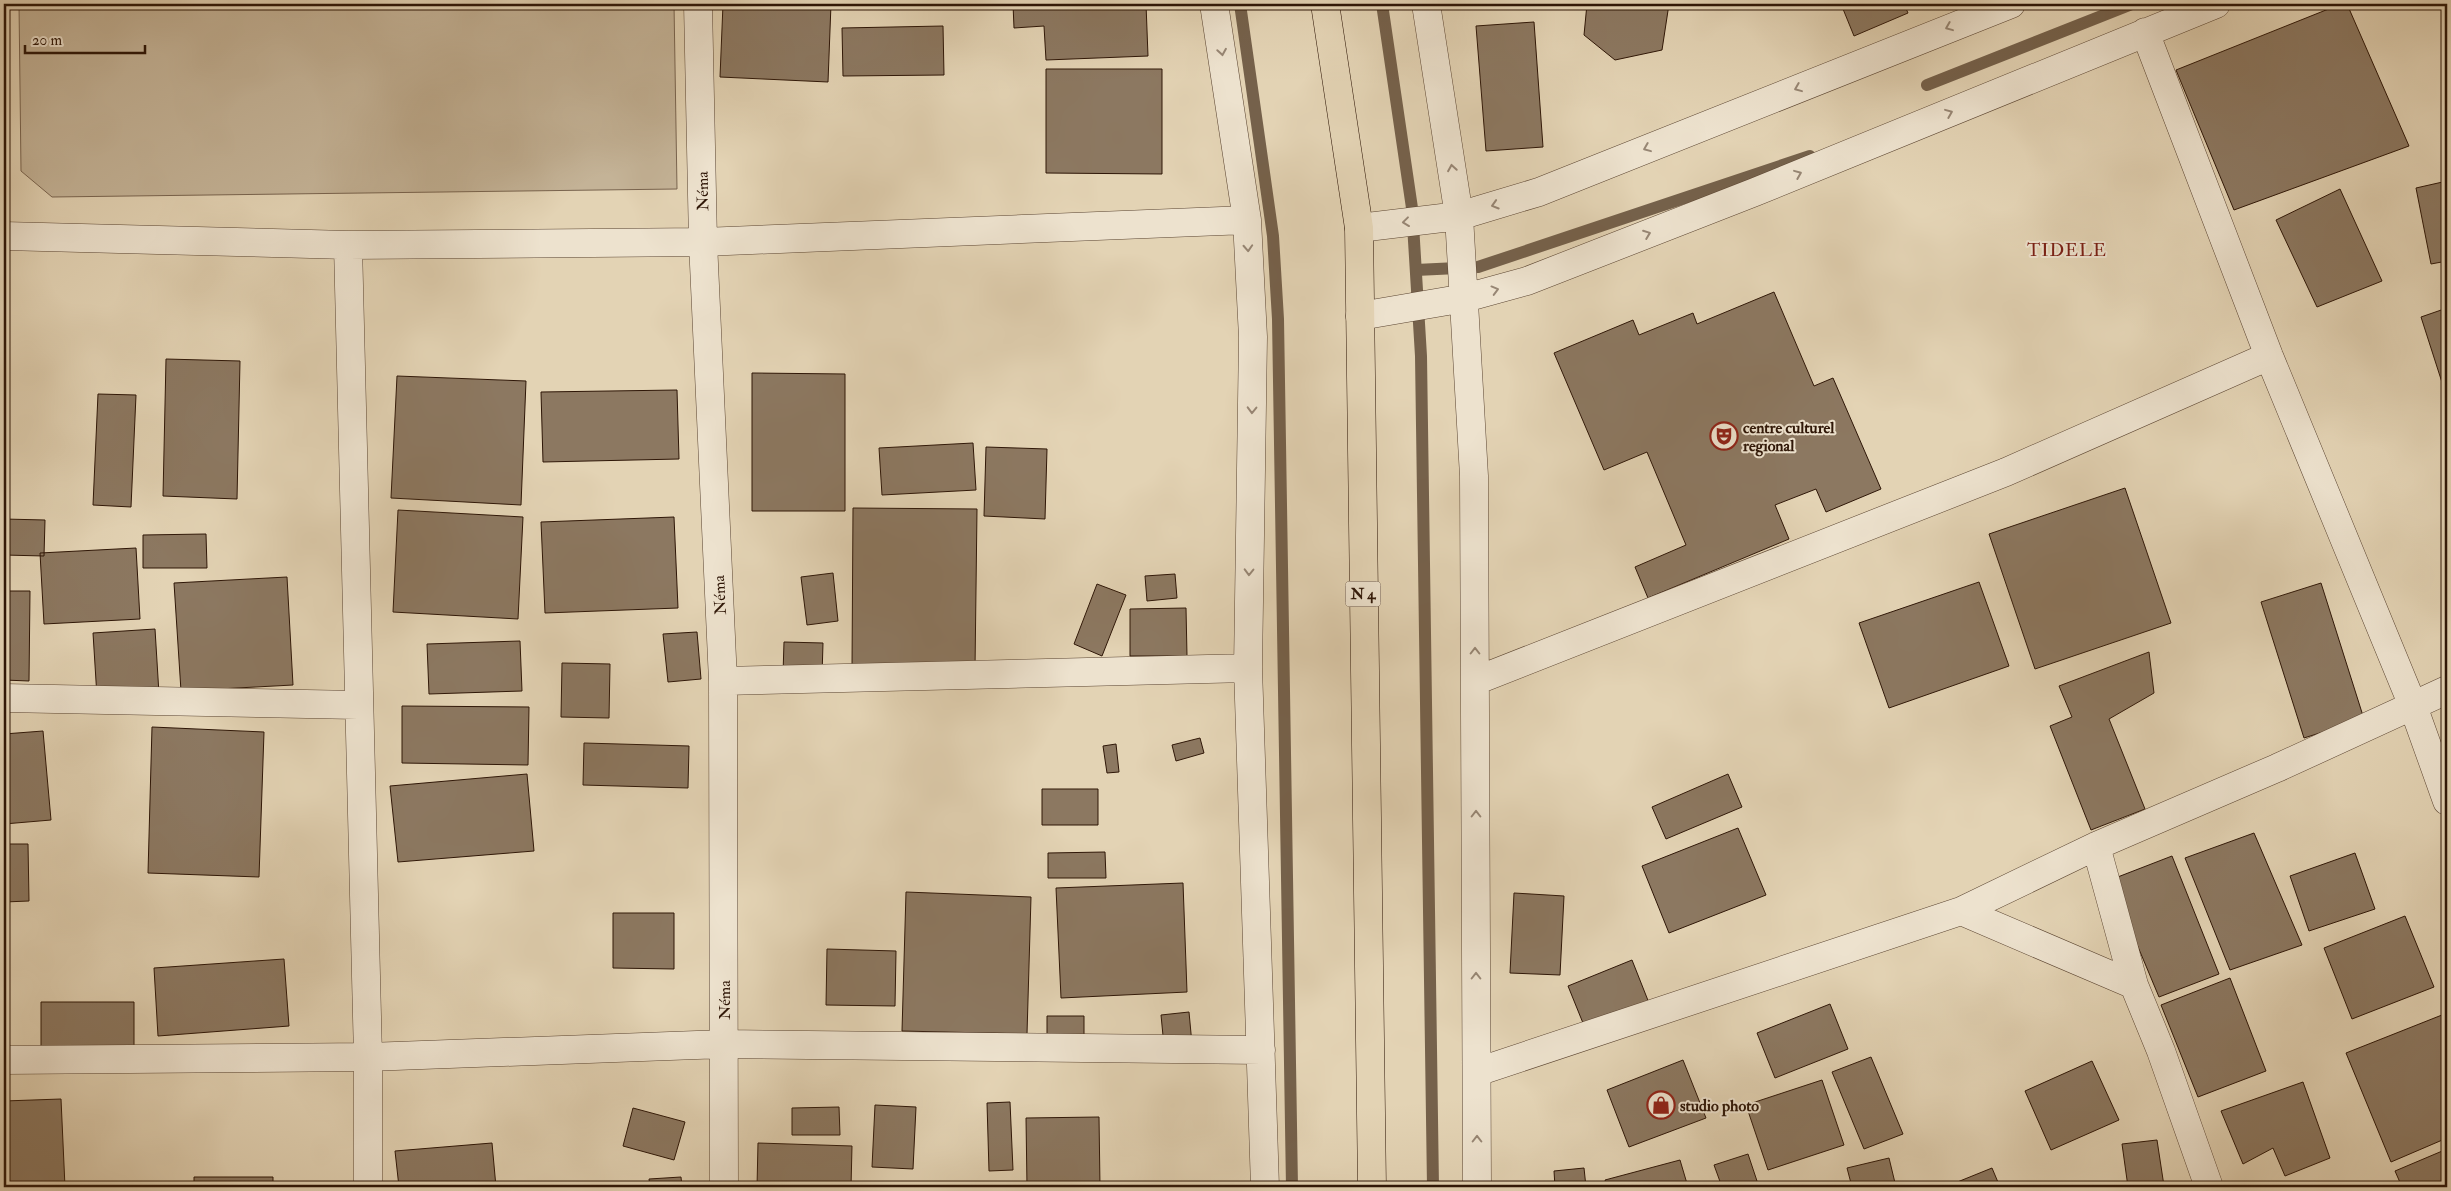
<svg xmlns="http://www.w3.org/2000/svg" width="2451" height="1191" font-family="'IM FELL Double Pica',serif">
<rect width="100%" height="100%" fill="#e3d3b4"/>
<filter id="stains"><feTurbulence type="fractalNoise" baseFrequency=".004" numOctaves="4"/><feColorMatrix values="0 0 0 0 .2 0 0 0 0 .09 0 0 0 0 .02 0 0 0 .5 -.17"/></filter>
<radialGradient id="worn" r=".72"><stop offset=".6" stop-color="#630" stop-opacity="0"/><stop offset="1" stop-color="#630" stop-opacity=".3"/></radialGradient>
<path fill="#c4b397" stroke="#79644f" d="M19,4H674L677,189L52,197L21,171Z"/>
<g fill="none" stroke-linecap="round" stroke-linejoin="round">
<path stroke="#75614b" stroke-width="12" d="M1240,4L1273,236L1278,319L1292,1187
M1382,4L1412,208L1421,356L1433,1187
M1927,85L2132,4
M1416,270L1478,267L1810,156"/>
</g>
<path fill="#8c7861" stroke="#2e1607" d="M723,4H831L828,82L720,77Z
M1013,4H1146L1148,56L1046,60L1044,26L1014,28Z
M1587,4H1669L1662,50L1615,60L1584,35Z
M1841,4H1904L1908,13L1854,36Z
M2341,4H2347L2409,146L2234,210L2176,70Z
M1534,22L1543,147L1486,151L1476,26Z
M943,26L944,75L843,76L842,28Z
M1046,69H1162V174L1046,173Z
M2447,181V261L2431,264L2416,188Z
M2340,189L2382,281L2317,307L2276,220Z
M1774,292L1814,386L1833,378L1881,489L1826,512L1816,489L1775,505L1789,539L1648,598L1635,567L1686,545L1647,452L1604,470L1554,353L1633,320L1639,335L1693,313L1697,324Z
M2447,308V398L2421,317Z
M166,359L240,361L237,499L163,496Z
M752,373L845,374V511H752Z
M397,376L526,381L521,505L391,498Z
M677,390L679,459L543,462L541,392Z
M98,394L136,395L131,507L93,505Z
M973,443L976,490L882,495L879,448Z
M986,447L1047,449L1045,519L984,516Z
M2125,488L2171,623L2035,669L1989,534Z
M853,508L977,509L975,669L852,668Z
M398,510L523,517L518,619L393,612Z
M674,517L678,608L545,613L541,522Z
M4,519L45,520L44,556L4,555Z
M206,534L207,568H143V535Z
M136,548L140,619L44,624L40,553Z
M833,573L838,621L807,625L801,577Z
M1175,574L1177,598L1147,601L1145,576Z
M287,577L293,685L181,691L174,583Z
M1979,582L2009,666L1889,708L1859,623Z
M2321,583L2364,719L2304,738L2261,602Z
M1097,584L1126,595L1102,656L1074,644Z
M4,591H30L29,681L4,680Z
M1186,608L1187,656H1130V609Z
M155,629L159,694L97,697L93,633Z
M697,632L701,679L668,682L663,634Z
M520,641L522,691L429,694L427,644Z
M784,642L823,643L822,676L783,674Z
M2149,652L2154,693L2109,719L2145,809L2091,830L2050,726L2072,717L2059,686Z
M562,663L610,664L609,718L561,717Z
M402,706L529,707L528,765L402,763Z
M152,727L264,732L259,877L148,873Z
M43,731L51,820L4,824V734Z
M1200,738L1204,753L1176,761L1172,745Z
M584,743L689,746L688,788L583,785Z
M1116,744L1119,772L1107,773L1103,746Z
M527,774L534,851L398,862L390,786Z
M1728,774L1742,807L1666,839L1652,807Z
M1042,789H1098V825H1042Z
M1738,828L1766,895L1669,933L1642,866Z
M2254,833L2302,945L2230,970L2185,858Z
M4,844H28L29,901L4,902Z
M1105,852L1106,878H1048V853Z
M2355,853L2375,909L2309,931L2290,876Z
M2172,856L2219,974L2159,997L2110,880Z
M1183,883L1187,992L1061,998L1056,888Z
M906,892L1031,897L1027,1034L902,1031Z
M1514,893L1564,896L1560,975L1510,973Z
M613,913H674V969L613,968Z
M2405,916L2434,987L2352,1019L2324,948Z
M827,949L896,951L895,1006L826,1005Z
M284,959L289,1026L158,1036L154,968Z
M1632,960L1649,1003L1585,1028L1568,986Z
M2230,978L2266,1071L2198,1097L2161,1005Z
M41,1002H134V1057H41Z
M1830,1004L1848,1049L1775,1078L1757,1033Z
M1189,1012L1192,1044L1164,1046L1161,1015Z
M2447,1013V1138L2391,1162L2346,1053Z
M1047,1016H1084V1042H1047Z
M1871,1057L1903,1134L1864,1149L1832,1072Z
M1683,1060L1706,1118L1629,1147L1607,1090Z
M2092,1061L2119,1120L2051,1150L2025,1091Z
M1822,1080L1844,1145L1768,1170L1746,1105Z
M2303,1082L2330,1158L2285,1176L2273,1148L2243,1164L2221,1111Z
M61,1099L65,1187H4V1101Z
M1010,1102L1013,1170L989,1171L987,1103Z
M875,1105L916,1107L913,1169L872,1167Z
M839,1107L840,1135H792V1108Z
M633,1108L685,1122L674,1160L623,1146Z
M1099,1117L1100,1187H1027L1026,1118Z
M2157,1140L2164,1186L2128,1187L2122,1144Z
M492,1143L496,1187H399L395,1151Z
M758,1143L852,1146L851,1187H757Z
M2447,1149V1187H2402L2395,1171Z
M1748,1154L1759,1187H1722L1714,1165Z
M1889,1158L1896,1187H1852L1847,1168Z
M1680,1160L1688,1187H1607L1605,1180Z
M1584,1168L1586,1187H1555L1554,1171Z
M1992,1168L2000,1187H1945Z
M194,1177H273V1187H194Z
M681,1177L682,1187H650L649,1179Z"/>
<g fill="none" stroke-linecap="round" stroke-linejoin="round">
<g stroke="#5b4532" stroke-width="29">
<path id="minor" d="M698,4L703,242L723,681L724,1187
M1214,4L1247,220L1253,337L1248,668L1265,1187
M1426,4L1459,216L1474,476L1477,1187
M2145,32L2269,356L2413,706L2447,801
M1359,228L1459,216L1539,192L2011,4
M4,236L348,245L703,242L1247,220
M348,245L368,1057V1187
M1360,316L1465,298L1527,281L1755,192L2216,4
M723,681L1248,668
M1475,681L2006,472L2269,356
M4,698L358,705
M2096,846L2134,985L2161,1051L2209,1187
M1961,911L2134,985
M4,1060L368,1057L724,1044L1261,1050
M1477,1072L1961,911L2096,846L2277,768L2447,690"/>
</g>
<g stroke="#2e1607" stroke-width="29">
<path id="highway" d="M1325,4L1359,228L1372,1187"/>
</g>
<use href="#minor" stroke="#ede2ce" stroke-width="28"/>
<use href="#highway" stroke="#e3d3b4" stroke-width="28"/>
</g>
<defs><path id="oneway-chevron" d="M-2-3.5L2.5 0L-2 3.5" fill="none" stroke-width="1.6" stroke-linecap="round" stroke-linejoin="round" transform="scale(1.25)"/></defs>
<g stroke="#978674">
<use href="#oneway-chevron" transform="translate(1949 27) rotate(158)"/>
<use href="#oneway-chevron" transform="translate(1222 52) rotate(81)"/>
<use href="#oneway-chevron" transform="translate(1798 88) rotate(158)"/>
<use href="#oneway-chevron" transform="translate(1949 113) rotate(-22)"/>
<use href="#oneway-chevron" transform="translate(1647 148) rotate(158)"/>
<use href="#oneway-chevron" transform="translate(1452 168) rotate(-99)"/>
<use href="#oneway-chevron" transform="translate(1798 174) rotate(-22)"/>
<use href="#oneway-chevron" transform="translate(1495 205) rotate(163)"/>
<use href="#oneway-chevron" transform="translate(1406 222) rotate(173)"/>
<use href="#oneway-chevron" transform="translate(1647 234) rotate(-21)"/>
<use href="#oneway-chevron" transform="translate(1248 248) rotate(87)"/>
<use href="#oneway-chevron" transform="translate(1495 290) rotate(-15)"/>
<use href="#oneway-chevron" transform="translate(1252 410) rotate(91)"/>
<use href="#oneway-chevron" transform="translate(1249 572) rotate(91)"/>
<use href="#oneway-chevron" transform="translate(1475 651) rotate(-90)"/>
<use href="#oneway-chevron" transform="translate(1476 814) rotate(-90)"/>
<use href="#oneway-chevron" transform="translate(1476 976) rotate(-90)"/>
<use href="#oneway-chevron" transform="translate(1477 1139) rotate(-90)"/>
</g>
<defs>
<g id="theatre-ring" transform="scale(1.4375)"><circle r="9.5" fill="#ede2ce" stroke="#8f2418" stroke-width="1.5"/><path d="M-5-5.5Q0-4 5-5.5V0Q5 5 0 6Q-5 5-5 0ZM-3.3-2.5H-1v1.5H-3.3ZM1-2.5H3.3v1.5H1ZM-2.8 1Q0 5.5 2.8 1Z" fill="#8f2418"/></g>
<g id="shop-ring" transform="scale(1.4375)"><circle r="9.5" fill="#ede2ce" stroke="#8f2418" stroke-width="1.5"/><path d="M-5-2.5h2.3a2.7 3.5 0 0 1 5.4 0H5L5.5 6h-11ZM-1.5-2.5h3a1.5 2.3 0 0 0-3 0Z" fill="#8f2418"/></g>
</defs>
<g fill-rule="evenodd">
<use href="#theatre-ring" x="1724" y="436"/>
<use href="#shop-ring" x="1661" y="1105"/>
</g>
<g text-anchor="middle" stroke-width="4" stroke-linejoin="round" paint-order="stroke">
<rect fill="#ede2ce" stroke="#675343" stroke-width="1" x="1345.5" y="581.5" width="35" height="25" rx="4"/>
<g font-size="15" font-weight="bold" fill="#2e1607">
<text x="1363" y="599">N 4</text>
</g>
<g font-size="16" fill="#2e1607" stroke="#ede2ce">
<text transform="translate(702 191) rotate(-91)" y="6">Néma</text>
<text transform="translate(719 595) rotate(-93)" y="6">Néma</text>
<text transform="translate(724 1000) rotate(-90)" y="6">Néma</text>
</g>
<g font-size="16" font-weight="bold" fill="#2e1607" stroke="#ede2ce" text-anchor="start">
<text x="1743" y="433">centre culturel<tspan x="1743" dy="18">regional</tspan></text>
<text x="1680" y="1111">studio photo</text>
</g>
<g font-size="18" letter-spacing="1" fill="#7a1f14" stroke="#ede2ce">
<text x="2067" y="256">TIDELE</text>
</g>
</g>
<rect width="2451" height="1191" fill="none" stroke="#e3d3b4" stroke-width="20"/>
<rect x="5" y="5" width="2441" height="1181" fill="none" stroke="#2e1607" stroke-width="2.5"/>
<rect x="10" y="10" width="2431" height="1171" fill="none" stroke="#2e1607"/>
<path d="M25 45v8h120v-8" fill="none" stroke="#2e1607" stroke-width="2.5"/>
<text x="32" y="45" font-size="15" fill="#2e1607" stroke="#ede2ce" stroke-width="4" paint-order="stroke">20 m</text>
<rect width="100%" height="100%" filter="url(#stains)"/>
<rect width="100%" height="100%" fill="url(#worn)"/>
</svg>
